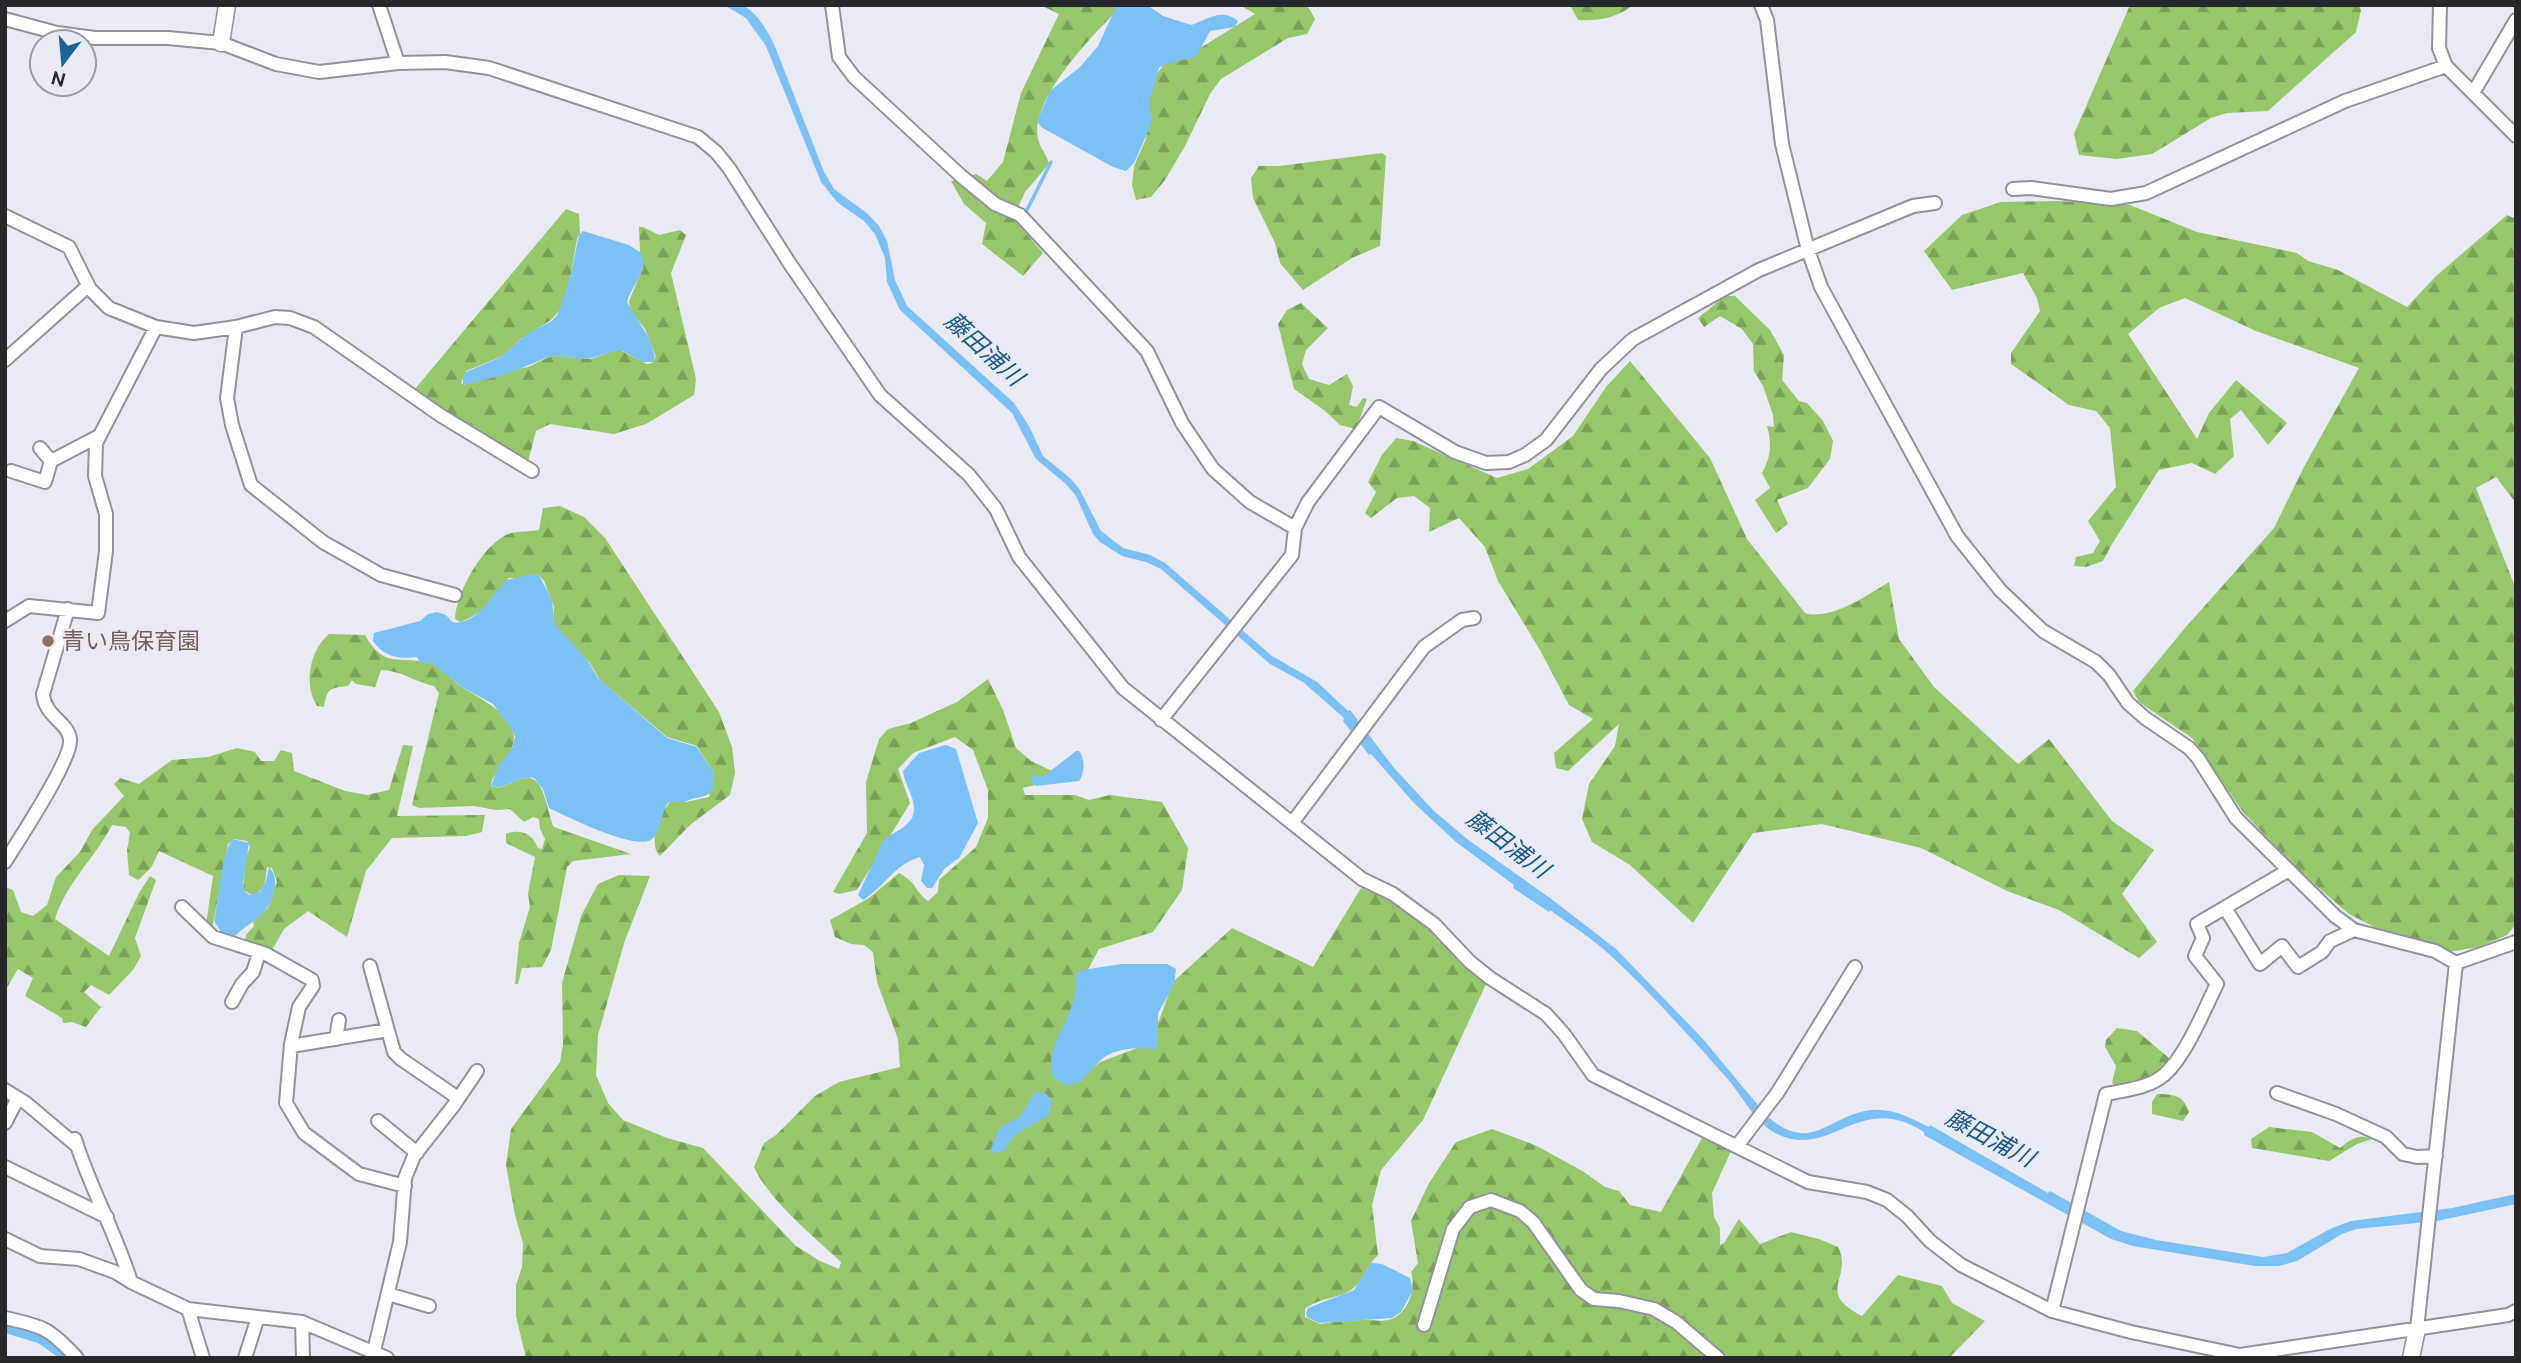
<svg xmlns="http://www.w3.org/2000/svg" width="2521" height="1363" font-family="Ubuntu,'Noto Sans JP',sans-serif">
<defs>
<pattern id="forest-firs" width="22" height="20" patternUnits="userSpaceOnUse" patternTransform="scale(1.75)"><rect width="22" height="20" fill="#97c66b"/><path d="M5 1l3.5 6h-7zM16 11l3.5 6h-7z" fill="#7ba158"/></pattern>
</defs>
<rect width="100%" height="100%" fill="#e9eaf4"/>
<path fill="url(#forest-firs)" d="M1040,5H1123C1096,31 1029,99 1038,139C1040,148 1047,155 1049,164L1025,192L1013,218L1043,253L1023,276L982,244L986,223L964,204L951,181L976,174L987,181L1003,162L1021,93L1059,14Z
M1162,5H1307L1315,19L1307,34L1288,38L1221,79L1210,94L1185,146L1165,180L1151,197L1136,200L1132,185L1134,166L1146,139L1151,82L1167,60L1189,55L1255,14L1243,7H1235Z
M1570,5H1633C1617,18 1599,21 1578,20Z
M2130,5H2358L2361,10L2356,32L2268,111L2227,113L2211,118L2152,154L2117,159L2079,155L2074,134Z
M1382,153L1386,156L1380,246L1352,258L1303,290L1280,263L1275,243L1253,198L1251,178L1259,166H1279Z
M2059,201L2130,205L2197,232L2297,253L2308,261L2338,270L2407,307L2435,277L2507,215L2516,219V503L2496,477L2476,488L2516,589V924L2507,935L2479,947L2449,952L2382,931L2349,914L2296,868L2243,812L2192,738L2139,702L2133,691L2185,628L2274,528L2305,465L2359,368L2256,331L2185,298L2159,308L2128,334L2197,439L2209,413L2236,380L2287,423L2268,445L2241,410L2230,419L2234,456L2215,474L2192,463L2159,470L2112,544L2103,561L2086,567L2074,566L2076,557L2093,553L2100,541L2088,521L2116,487L2110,428L2096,411L2069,405L2011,364V353L2040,311L2037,298L2023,273L1952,290L1924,251L1962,215L2001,202Z
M566,209L579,214L580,233L577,239L569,285L560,310L551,320L522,338L503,356L466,371L461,383L464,385L517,369L528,367L551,356L591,359L614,351H622L647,364L652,363L656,357L645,329L631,311L629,301L643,268L640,252L639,227H643L659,235L680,230L686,235L671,273L696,379L694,395L646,424L614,434L550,424L536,431L528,462L414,390Z
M1725,296H1735L1770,330L1784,355L1782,380L1799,401L1807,403L1823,421L1833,441L1830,459L1808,488L1777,500L1788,524L1776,533L1755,500L1770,488L1762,473C1771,457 1772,444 1767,426L1774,427L1773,415L1763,386L1754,371L1753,344L1742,329L1720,316L1704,327L1698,318Z
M1301,303L1328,328L1306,350L1302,364L1309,379L1329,385L1347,374L1353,386L1349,405L1357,407L1363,398L1367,399L1356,429L1340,425L1324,410L1294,389L1278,324L1287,310Z
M1630,361L1710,458L1747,539L1805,613C1830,621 1868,595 1889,582L1899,639L1934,687L2018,764L2049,739L2112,821L2154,850L2122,894L2157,942L2139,958L2059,910L2007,891L1921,848L1822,824L1753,833L1693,923L1630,865L1592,842L1582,819L1589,784L1615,746L1619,724L1568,771L1556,768L1554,753L1593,719L1569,705L1540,650L1498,581L1485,547L1459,518L1429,532L1430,508L1414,496L1397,498L1371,518L1365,513L1376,492L1368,482L1382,455L1396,438L1413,441L1497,478L1528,469L1573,436L1606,387Z
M560,506L584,517L605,538L719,712L732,747L735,773L730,795L690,825L660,856C647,844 660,809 673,800L686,802L709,797L714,773L697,746L667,737L600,680L589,662L555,626L553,618L554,607L544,581L539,575L532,574L526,578H509C502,584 500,591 494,597C486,608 472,618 460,622L455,619C456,592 484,542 511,533C519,531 530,532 539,530L543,508Z
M329,634L365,635C385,670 399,655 430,663C444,667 453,683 465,689C483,700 523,720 512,747C508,759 498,769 492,780L491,786C505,792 515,777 529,778C546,780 547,815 554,827L631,854L573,861L567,867L551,950L542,967L522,968L518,984H515L519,943L530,907L528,893L535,857L506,843V834C520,828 533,834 538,848L542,849L545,839L540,829L539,819L533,817L524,822L510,809L496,810L474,806L419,808L412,805L439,693L434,686C415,682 400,670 381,670L375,687L356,684L352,680L348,686C330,688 327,688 324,707L317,706C303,684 310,650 329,634Z
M988,679L1003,710L1016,748L1031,761L1054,772L1043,783L1023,788L1025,795H1075L1089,800L1110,795L1162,802L1188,848L1182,890L1153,932L1099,949L1083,979L1077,1081L1100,1062L1151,1043L1173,982L1232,928L1313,967L1361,888C1415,908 1446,943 1487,982L1423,1120L1381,1170L1372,1205L1378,1255C1367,1265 1363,1282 1351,1290C1337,1299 1318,1298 1305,1309V1317L1320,1324C1334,1322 1349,1320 1364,1320C1373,1320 1383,1322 1392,1319C1409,1312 1416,1288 1411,1272L1418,1263L1411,1221L1429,1183L1456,1142L1492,1129L1537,1146L1584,1172L1605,1187L1619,1191L1630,1205L1661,1212L1702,1138L1731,1151L1712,1193L1714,1217L1720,1228V1245L1724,1243L1739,1219L1760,1244L1791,1232L1819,1239L1838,1247C1854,1278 1814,1291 1862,1316L1898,1275L1942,1286L1952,1303L1985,1321L1949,1358H526L516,1316V1285L522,1267L523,1243L515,1215L506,1165L511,1129L560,1062L563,1044L562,983L581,916L598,884L619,875L650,876L624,943L598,1035L596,1075L608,1103L623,1120L667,1138L703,1148L796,1246L820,1261L839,1269L841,1262C814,1237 768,1199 754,1167L764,1143L776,1135L815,1096L839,1082L900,1067L898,1039L877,982L873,952L864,945L851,944L835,937L830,920L869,898L899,873C918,883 914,891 928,901L938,892L939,880L976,847L988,818V790L973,750L955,737L913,753L898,769L910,803L857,890L839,894L833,892L867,833L866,782L879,739L888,729L911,723L957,702Z
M403,745L413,746L397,816L485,815L482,832L466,836L392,838L366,871L347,937L308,911L284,929L272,950L245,944L246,935L254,926L253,922L268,908L277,882L272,868L267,867C265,879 267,891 252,895L243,890L246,858L250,847L247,841L234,839L228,844L212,929L206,925L213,876L159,851L151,868L138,880L129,875L127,850L130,833L126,827L112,825C95,858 66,883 55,919L109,956L139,893L150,876L156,880L135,938L141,956L133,970L109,995L91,985L84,992L101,1007L86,1027L72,1022L63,1023L62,1018L25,996L33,978L18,969L5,991V887L13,890L21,912L33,916L47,905L56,877L80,852L92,830L124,796L114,784L120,778L139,784L172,760L208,757L237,748L255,752L261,761H274L281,750L292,753L294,771L345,791L367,795L389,790Z
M2117,1028L2137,1031L2169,1058C2158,1078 2140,1082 2119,1088L2112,1083L2116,1066L2105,1047L2106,1040Z
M2157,1094C2173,1094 2184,1095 2189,1112L2183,1121L2152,1114V1102Z
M2269,1127L2312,1132L2340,1148C2350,1140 2358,1133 2372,1139L2357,1144L2329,1161L2252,1148L2251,1139Z"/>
<path fill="#7bc1f6" d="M724,5C728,5 736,4 741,5C756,10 767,31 774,44L824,172L834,189L868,214L879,226L887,241L895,280L907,306L1014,403L1029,426L1043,456L1071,479L1080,490L1101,531L1123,548L1150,555L1165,563L1272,656L1317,682L1348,711L1350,710L1394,768L1434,811L1467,839L1554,901L1616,949L1702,1038L1767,1116C1812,1156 1829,1114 1872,1110C1892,1108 1911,1118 1929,1127L1930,1125L2048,1193L2050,1191L2121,1231L2156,1240L2263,1257L2287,1253L2330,1229L2351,1221L2452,1208L2516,1194V1204L2437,1221L2356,1229L2342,1234L2297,1261L2279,1266H2255L2133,1246L2111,1239L1924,1135V1132C1859,1090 1832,1160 1777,1134C1757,1124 1745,1101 1731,1083C1722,1072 1712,1062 1703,1051C1673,1019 1643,985 1610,955C1592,938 1570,925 1550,910L1549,912L1513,888L1514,885L1456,842L1414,803L1371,754L1369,755L1343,721L1344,718L1303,682L1270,664L1161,569L1146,562L1122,556L1100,542L1093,534L1076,496L1066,484L1036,459L1012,413L900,310L887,282L885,258L875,234L864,221L837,202L821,182L766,46L746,18Z
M1117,5H1147L1163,16L1191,25C1207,20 1221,7 1238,21L1235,27L1210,31L1196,57L1166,64L1159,68L1149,104L1152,120L1148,132L1134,163L1126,171L1113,167L1041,127L1037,121L1050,91L1080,67L1098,46Z
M583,231L629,245L641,253C649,272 631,285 627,302L650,340L655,357L653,362H643L623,351H616L588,359L551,356L504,375L463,385V377L466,372L501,357L528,333L552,321L558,314L570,278L579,235Z
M533,574L539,575L552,600L555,625L586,658L598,678L667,738L697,747L714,773C713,791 714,795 696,798C692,798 688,801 684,802C677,803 674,800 667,804C661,815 661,832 652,839C637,852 566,816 549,808L543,789L534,778C519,775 506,791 491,786L498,767L512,748L515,737L512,730L493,704L462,687L433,664L420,663L417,657C397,659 385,657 373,641L374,633L420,621L428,614L437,612L446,615L452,622C473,628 495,593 506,580Z
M946,745L956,749L978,823L959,858L945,868L932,888H927L921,881L924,865L920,857C893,865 886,886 863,900L858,895L882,843C889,834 898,832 906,825C925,809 905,789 903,771L919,753Z
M1076,751H1079C1085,758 1085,774 1079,781L1036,786L1032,783V774L1040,777L1044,776Z
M233,839L249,843L243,885L245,892L250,895L260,892L266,881L269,867C281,879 274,901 263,913C255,922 244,926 236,935L232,937L225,934L218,941L221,932L214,921C218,904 222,849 233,839Z
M1122,964H1167L1176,969L1174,985L1158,1013V1046L1156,1049C1139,1048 1124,1047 1108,1055C1092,1062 1079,1099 1057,1080C1050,1075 1050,1063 1052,1055C1055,1037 1067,1023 1072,1005C1076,995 1075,984 1077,973L1082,970Z
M1036,1091L1046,1094L1052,1100L1049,1115L1015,1135L1004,1151L992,1153L990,1151L1000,1127L1020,1117Z
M1371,1263L1382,1264L1410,1278L1413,1290L1401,1312L1392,1318L1319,1323L1307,1317L1306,1313L1308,1308L1354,1290Z
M5,1324C33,1330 50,1339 70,1358H59L38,1343L5,1333Z"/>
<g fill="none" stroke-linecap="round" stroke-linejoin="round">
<path stroke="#7bc1f6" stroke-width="3.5" d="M1026,212L1051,162"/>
<g stroke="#92929c" stroke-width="16">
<path id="minor" d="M379,5L398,63
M832,5L839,57L854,77L961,176L995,204L1020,215L1147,351L1182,423L1213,469L1250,502L1295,528
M1761,5L1767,20L1782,144L1808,250L1821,287L1957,536L2000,590L2043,631L2096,662L2109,675L2128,703L2145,718L2189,748L2198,758L2236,818L2335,916L2354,930L2435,951L2456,963
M2440,5L2439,48L2446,66L2516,136
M5,19L57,33L95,38H168L221,43L276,64L319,72L398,63L445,62L489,68L698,137L716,152L729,168L790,264L880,395L969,475L996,509L1019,557L1123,688L1362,879L1393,894L1416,911L1434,924L1470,962L1490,978L1546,1014L1564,1034L1593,1075L1808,1182L1867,1192L1887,1200L1907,1216L1930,1241L1961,1265L2052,1311L2131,1332L2240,1355L2508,1315L2516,1311
M2473,93L2516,20
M2013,189L2031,188L2111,199L2146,193L2345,101L2446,66
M5,216L69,247L90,289L109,308L156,327L194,333L236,327L275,317L290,318L314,327L440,415L532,471
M236,327L227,398L232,425L251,485L323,542L381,575L455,595
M5,360L88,286
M40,448L51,461
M11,471L45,482L51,461L99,436
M5,621L29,606L98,613L106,551V514L95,476L96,443L156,327
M1161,720L1292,555L1295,528L1308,502L1379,407L1455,452L1486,463L1509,462L1525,455L1546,440L1601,369L1633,339L1759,270L1913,206L1935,203
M1292,823L1424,647L1462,620L1474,618
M5,862C18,841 73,758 70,739C68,722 45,717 43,694L68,609
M182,907L213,937L266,954L312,980L313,986L299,1007L291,1044L286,1103L304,1133L359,1174L405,1186
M2225,908L2260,964L2282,946L2298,967L2322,952L2330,941L2354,930
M2456,963L2516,942
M370,966L394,1052L401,1059L458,1098
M232,1002L242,984L253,972L259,953
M336,1039L339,1020
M291,1046L388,1030
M5,1090L26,1103L77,1146
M2277,1093L2336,1114L2386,1137L2403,1154L2417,1157L2436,1156
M378,1121L417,1153
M5,1123L18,1098
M75,1139C90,1188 116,1233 131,1282
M1737,1146L1778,1092L1855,967
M5,1167L107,1217
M5,1239L40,1256L79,1259L115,1272L131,1282L188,1309L302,1322L387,1358
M388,1294L429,1306
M188,1309L203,1358
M2052,1311L2106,1094C2125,1090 2149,1088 2164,1075C2186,1056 2204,1010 2217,984L2195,956L2203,938L2197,924L2289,870
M5,1318C44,1326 50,1329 77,1358
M302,1322L303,1358
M1424,1325L1453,1229L1470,1207L1491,1200L1520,1211L1533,1222L1581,1290L1594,1299L1619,1301L1654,1309L1676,1322L1718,1358
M2417,1329L2456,963
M374,1351L400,1242L405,1178L414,1156L454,1105L477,1071
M245,1358L258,1317"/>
</g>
<g stroke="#92929c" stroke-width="19">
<path id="tertiary" d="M221,43L227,5
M2411,1358L2417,1329"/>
</g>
<use href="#minor" stroke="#fff" stroke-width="12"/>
<use href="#tertiary" stroke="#fff" stroke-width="16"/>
</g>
<circle fill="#8d6e63" stroke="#e9eaf4" stroke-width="2.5" cx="48" cy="641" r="7"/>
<g text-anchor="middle" stroke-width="5" stroke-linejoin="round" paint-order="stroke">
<g font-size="23" fill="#785e54" stroke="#e9eaf4" text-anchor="start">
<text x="62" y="649">青い鳥保育園</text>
</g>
<g font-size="24" font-style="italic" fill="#165985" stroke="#e9eaf4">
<text transform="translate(984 349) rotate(42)" y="8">藤田浦川</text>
<text transform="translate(1508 844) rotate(37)" y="8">藤田浦川</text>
<text transform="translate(1990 1138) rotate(28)" y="8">藤田浦川</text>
</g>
</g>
<rect width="2521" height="1363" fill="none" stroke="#28282c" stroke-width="14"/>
<g transform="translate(63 63) rotate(196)"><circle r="33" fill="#e9eaf4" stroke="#9c9ca4" stroke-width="2"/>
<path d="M0-5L12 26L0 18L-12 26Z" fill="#1a6598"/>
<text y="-10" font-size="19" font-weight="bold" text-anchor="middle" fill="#28282c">N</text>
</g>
</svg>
